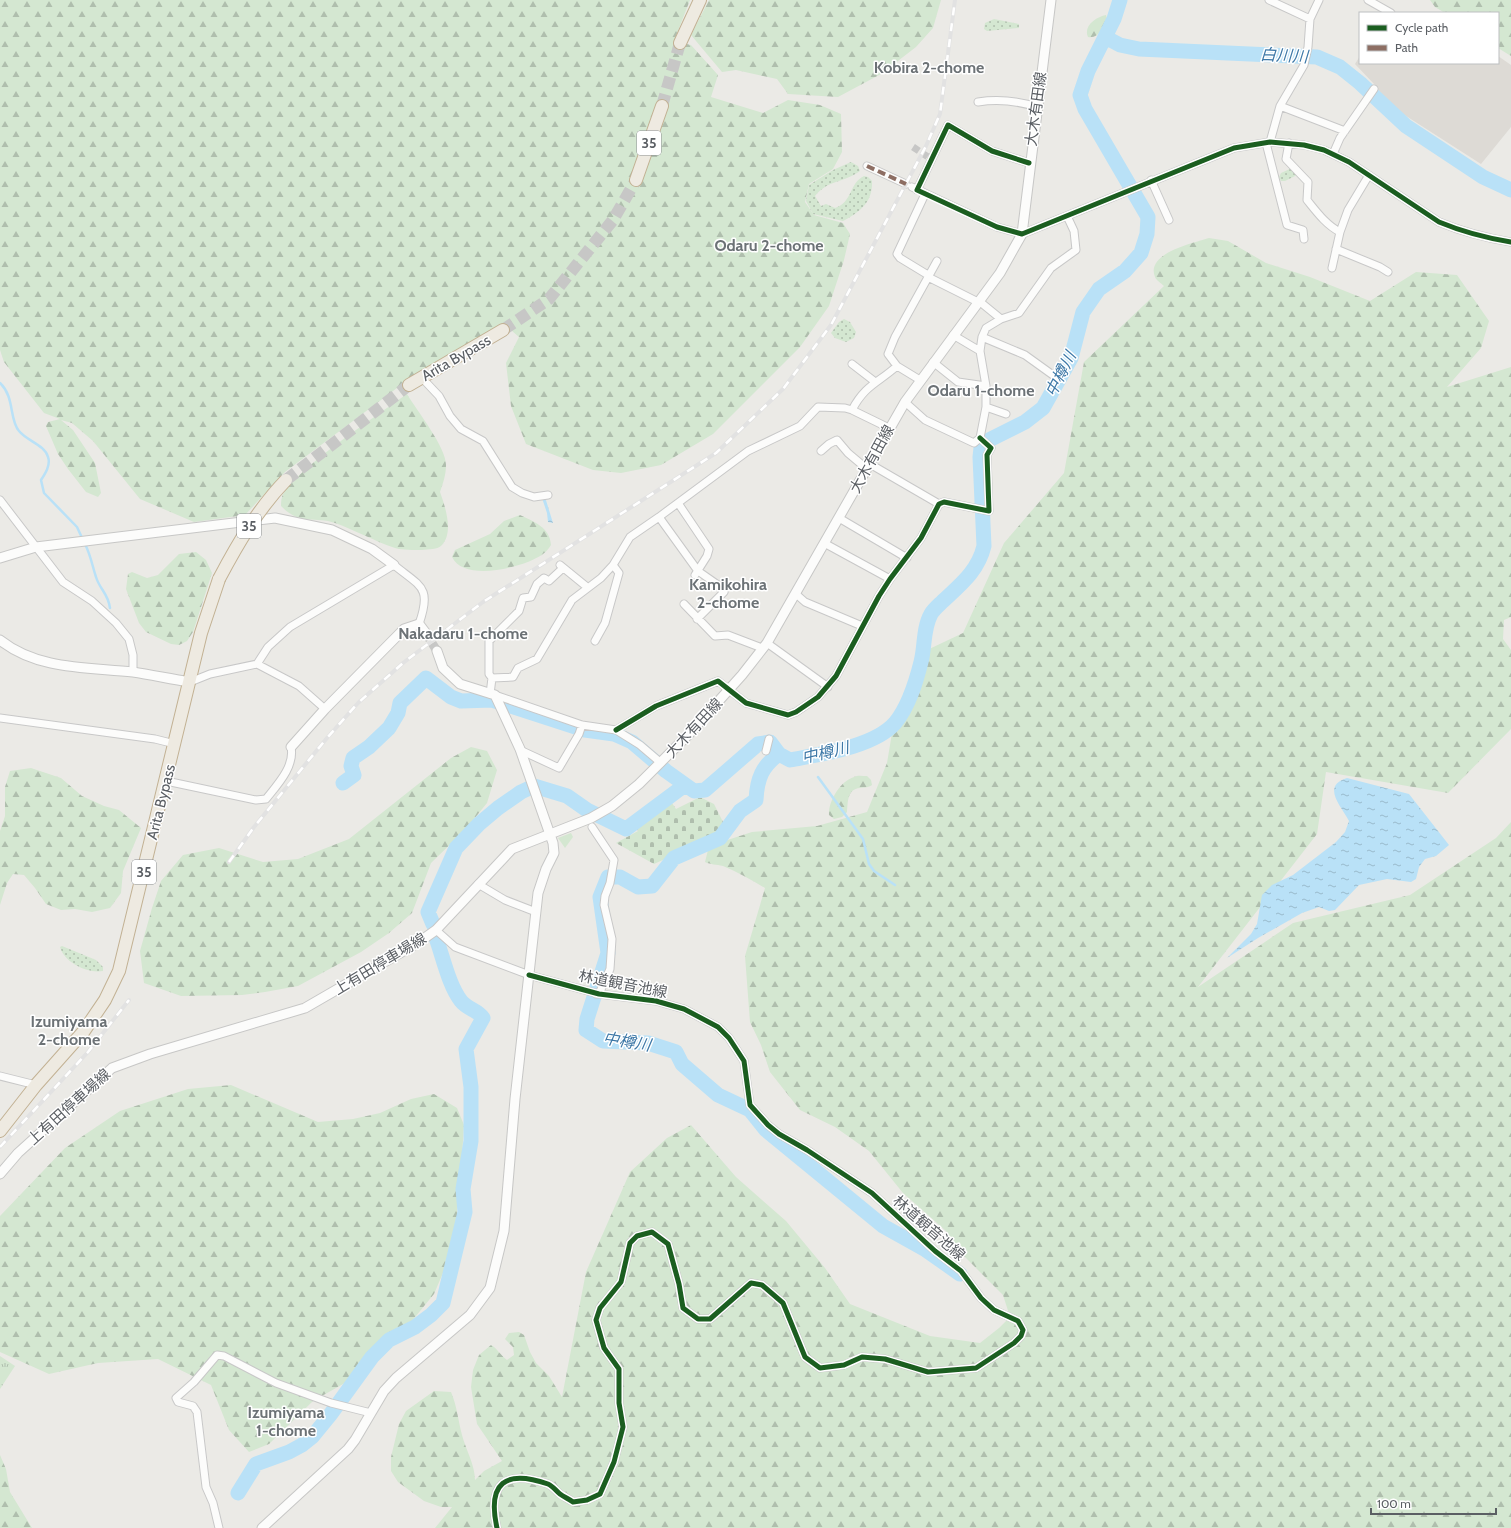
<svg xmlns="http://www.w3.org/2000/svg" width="1511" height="1528" font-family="Cabin,'Noto Sans JP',sans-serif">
<defs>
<pattern id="forest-firs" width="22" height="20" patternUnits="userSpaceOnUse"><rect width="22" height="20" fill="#d4e7d1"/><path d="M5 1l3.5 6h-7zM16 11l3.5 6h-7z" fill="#afbead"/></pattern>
<pattern id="cemetery-stones" width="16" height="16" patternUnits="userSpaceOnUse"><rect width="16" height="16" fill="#d4e7d1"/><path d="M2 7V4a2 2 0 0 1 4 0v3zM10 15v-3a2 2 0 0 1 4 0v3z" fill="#afbead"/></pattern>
<pattern id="park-tufts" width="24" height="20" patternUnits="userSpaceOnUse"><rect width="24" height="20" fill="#d4e7d1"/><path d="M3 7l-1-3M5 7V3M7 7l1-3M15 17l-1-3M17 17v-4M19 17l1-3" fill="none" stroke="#afbead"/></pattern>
<pattern id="garden-dots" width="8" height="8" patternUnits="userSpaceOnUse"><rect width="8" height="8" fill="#d4e7d1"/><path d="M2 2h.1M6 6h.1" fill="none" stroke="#afbead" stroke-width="1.8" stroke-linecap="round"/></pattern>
<pattern id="water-ripples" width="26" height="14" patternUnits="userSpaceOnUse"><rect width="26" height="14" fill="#b9e1f7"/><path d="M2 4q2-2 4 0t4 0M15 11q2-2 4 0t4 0" fill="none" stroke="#99bacc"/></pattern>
</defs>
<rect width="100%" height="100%" fill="#ebeae6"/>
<path fill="#dddad5" d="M1360,56V63H1498V56L1511,65V127L1481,164L1389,105L1375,85L1355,64Z"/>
<path fill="#d4e7d1" d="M571,833L573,837L565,848L558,838Z"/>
<path fill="url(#forest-firs)" d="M0,0H690L674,41L691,45L718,75L711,97L763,113L788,100L820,105L841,114L842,152L833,169L809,184L805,202L814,215L843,223L850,234L844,260L829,306L800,347L713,434L661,465L621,473L593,470L526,444L511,406L506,363L519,337L503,323L401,385L285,472L245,515L194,522L140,499L93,441L72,423L61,420L73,430L95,463L101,493L98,497L86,492L68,469L58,454L46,426L48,422L60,419L44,413L4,362L0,350Z
M709,0H941L933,28L916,47L881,74L838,97L788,94L777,79L736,70L722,72L691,35Z
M1430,0H1511V56L1498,48V13H1445L1435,7Z
M1106,15L1107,19C1103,27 1099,39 1088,37C1083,26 1096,17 1106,15Z
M1209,238L1228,241L1266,263L1310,277L1370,301L1416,272L1457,275L1489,321L1481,348L1447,387L1511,367V617L1504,620L1503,639L1511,650V729L1448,793L1326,772L1317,834L1198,987L1293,923L1410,895L1496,838L1511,822V1528H435L452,1507H441L424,1501L398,1482L391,1471V1457L399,1424L406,1411L434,1391L451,1392C457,1406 458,1420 462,1435C466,1450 475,1465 475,1480L484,1471L502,1461L477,1424L471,1387L473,1370L479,1355L491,1345C498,1349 500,1355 507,1360L514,1355L513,1347L505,1339L509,1333L519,1332L524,1335L530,1352L536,1363L549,1376L562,1397L586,1272L630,1172L667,1138L691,1125L736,1177L786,1221L825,1268L850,1304L930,1336L980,1343L999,1328L1010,1317L1003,1295L952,1244L946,1231L903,1193L869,1151L835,1127L800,1110L770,1072L761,1045L750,1022L745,956L765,888C751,880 738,872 723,866C716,864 711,865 705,862L709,846L752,832L817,826L867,812L887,763L895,715L925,651L963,633L1004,543L1064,473L1084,362L1164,286C1161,283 1156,280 1155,277C1145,253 1194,243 1209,238Z
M407,394C417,411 446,447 446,465C446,475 443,483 440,492C445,506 454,532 442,545C438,550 428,549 422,550C414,550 402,550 395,548C374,541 355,530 335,523C315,516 300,526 281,506C281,504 281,500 282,497C291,472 382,412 407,394Z
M520,515C534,522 550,527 551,545C549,548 546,552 543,554C526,567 464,583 452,557L455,550L490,534L504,521Z
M196,552L206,560L212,573L193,632L187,641L179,645L171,644L146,632L139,623L126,589L128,574L132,572L147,578L158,575L179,554Z
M471,747L487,751L497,770L487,803L465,830L431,863L412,913L389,933L361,952L298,986L265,992L242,995L181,996L144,983L140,951L152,908L161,881L183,855L219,848L263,862L298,859L349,839L451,758Z
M31,768L61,778L82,796L104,806L119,810L141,828L123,871L121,893L110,908L92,912L75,909L61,910L46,904L35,888L24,875L13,874L7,883L0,905V831L5,816V787L10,771Z
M867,776L871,780L872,785C868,788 865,787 860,788C847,789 848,802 847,812L842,817L834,819L829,815C828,802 840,781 854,777C857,775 863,776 867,776Z
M231,1085L318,1122L353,1119L380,1113L411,1099L434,1094L457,1108L464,1125L461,1172L457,1205V1240L434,1294L402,1333L359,1375L313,1401L269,1444L249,1452L229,1430L211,1385L158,1359L98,1363L49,1374L0,1352V1216L65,1148L120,1111L188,1089Z
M0,1455L6,1469L10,1492L32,1528H0Z"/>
<path fill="url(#cemetery-stones)" d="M700,797L714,804L724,824L717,835L654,864L616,843L638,831L636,826L672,803L676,809Z"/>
<path fill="url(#park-tufts)" d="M0,1356L15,1366L0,1389Z"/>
<path fill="url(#garden-dots)" d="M994,19L1019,24V28L987,31L984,29L985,23Z
M851,162L858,166L860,171C844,183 829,179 815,196L821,206L826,204L835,208C853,202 849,183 864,176L868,177L872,181C873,202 860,212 843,221L813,214L806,201L809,185L833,170Z
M1294,167L1299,174L1285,181H1281L1279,177L1281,173Z
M844,319L850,322L856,332L854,338L846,342L835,338L831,333L839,322Z
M62,946L96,960L103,967V971C87,974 64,962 60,947Z"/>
<path fill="url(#water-ripples)" d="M545,497L553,523L548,522L547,513L542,498Z
M1347,778L1409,794L1449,845L1436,856L1425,859L1419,867L1416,879L1411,882L1387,879L1359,885L1335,910L1329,911L1319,907L1302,913L1258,938L1227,958L1251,934L1257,924L1262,895L1272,885L1293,875L1336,842L1345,832L1349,821C1341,806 1321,786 1347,778Z"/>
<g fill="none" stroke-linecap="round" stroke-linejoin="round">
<path stroke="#b9e1f7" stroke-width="2.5" d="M0,383C15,397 9,420 19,431C27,441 45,445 48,457C51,465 45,474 41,480L44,493L77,527L83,540
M85,544C91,556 92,565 96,577C100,590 108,593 110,608
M818,777L863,839L869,864L874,871L895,885"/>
<path stroke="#b9e1f7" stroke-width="15" d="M1105,37L1120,45L1139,49L1317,57L1340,67L1360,83L1406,126L1483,177L1511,190
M779,754C762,766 757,779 756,800L740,811L720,838L674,858L652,886L638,887L620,877H608L600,897L608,953L587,1019L586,1030L603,1041L648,1043L676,1052L682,1064L718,1095L750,1110L766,1130L883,1226L926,1250L960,1274
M343,783L354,775L351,766L353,758L369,747L389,728L398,713L400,703L426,678L451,697L461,701L492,700L585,730L614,734L632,742L666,771L694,791L705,790L758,744L770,742L779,754L790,760C821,754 874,747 895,723C909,706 916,682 921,662C925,647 923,628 931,614C933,610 939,605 943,601C961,584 978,571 984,546L980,457L981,448L989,440L1025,422L1043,408L1071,358L1083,312L1099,289L1125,271L1141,253L1147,234L1148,217L1085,109L1080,95L1088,71L1114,19L1120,0
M433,924L428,912L456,848L479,824L498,808L521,792L534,786L567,796L587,810L626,829L685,785
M238,1493L256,1464L289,1452L302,1445L312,1437L330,1415L372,1357L389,1340L415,1327L431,1315L443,1303L465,1212L463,1189L471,1141V1087L466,1049L483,1018C478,1010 467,1009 461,1001C449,986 443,957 436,938"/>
<path stroke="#c7c7c6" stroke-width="7" stroke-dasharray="7 3.5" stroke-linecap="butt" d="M913,147L931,159"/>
<path stroke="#c7c7c6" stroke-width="9" stroke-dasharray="9 4.5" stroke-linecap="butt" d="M425,632L437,651"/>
<path stroke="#c7c7c6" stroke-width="12" stroke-dasharray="12 6" stroke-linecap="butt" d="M662,106L680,43
M503,330L549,299L613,220L636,180
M286,480L409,385"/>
<g stroke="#c8c8c8" stroke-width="9">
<path id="street" d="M1269,0L1310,19
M1368,0L1391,13
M978,102C998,99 1018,101 1037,107
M1280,106L1345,131
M1270,142L1280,106L1304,65L1308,47L1310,19L1319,0
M1266,143L1287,225L1303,230L1304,239
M1289,143L1286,159L1308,182L1307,200C1316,211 1326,225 1340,232
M1333,154L1340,138L1374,89
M867,166L906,184
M1151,180L1169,220
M912,187L997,227L1022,234L1234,148L1270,142L1304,145L1324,150L1349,162L1439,222C1463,232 1486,238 1511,242
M917,190L948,125L992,151L1029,163
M925,194L897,254L900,258L928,275
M1336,249L1380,267L1388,272
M1332,268L1340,232L1348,210L1369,175
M928,277L978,302
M979,301L1001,319
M953,335L980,351
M982,337L1025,355L1057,378
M933,362L958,382L986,386
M852,364L874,381
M422,378L439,396L450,416L461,429L483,441L512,487L522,493L534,497L548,495
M920,380L897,366L888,354L895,337L937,261
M905,402L925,420L974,443L980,438L986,407V386L980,351L982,337L986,328L1001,319L1019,313L1051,268L1076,250L1074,231L1067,216
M986,407L1006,414
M889,428L852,410C865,385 878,383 897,366
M821,451L829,444L837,440L848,453L867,469
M870,464L939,504
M0,500L63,582L92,601L116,623L129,639L133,655V672
M678,503L709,549L707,556L695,575
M659,517L698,571L718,585L724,592L697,619
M839,518L907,558
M824,543L890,579
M560,565L587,587
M796,594L805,602L862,626
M684,604L715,636L728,635L762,648
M595,641L605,623L619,573L613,565
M767,643L828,687
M257,664L299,686L325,709
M492,678L489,674V641L519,611L523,598L531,597L537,584L544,578L549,581L563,568
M190,682L210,674L257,664L268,647L290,627L394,565C421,587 432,587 419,624
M490,694L492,678L513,677L518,668L537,659L572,600L601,578L613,565L630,537L659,517L748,451L800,426L818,407L845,408L852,410
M495,695L582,725L616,730L640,745L661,763
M0,718L155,739L175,744
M616,730L656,706L718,681L746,703L788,715L796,712L818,697L836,676L879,596L890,579L921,538L939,504L944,502L989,511L987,455L991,448L980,438
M520,750L559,768L579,734L582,725
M766,751L769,739
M166,781L256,800L266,799C278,784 295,766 291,747
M592,827L614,860L610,883L605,896L604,905L612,939L610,969L599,994H596
M478,884L505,900L536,912
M436,930L455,947L532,976
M0,1076L36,1085
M219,1528L213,1503L206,1487L197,1412L193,1406L178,1402L176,1398L194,1382L217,1355L224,1356L276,1383L331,1403L371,1413
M497,1528C487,1483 505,1469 548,1484C553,1486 556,1491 560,1494C564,1497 569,1499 573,1502L587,1500L600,1494L614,1462L623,1427L619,1403V1369L604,1348L596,1320L600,1308L621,1282L630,1243L637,1236L652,1232L668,1244L679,1284L683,1308L698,1319H710L751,1283L762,1285L783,1303L805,1357L820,1368L844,1365L862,1357L885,1359L928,1372L976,1368L1014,1343L1021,1336L1023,1330L1018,1321L994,1310L981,1298L961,1271L935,1251L872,1193L807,1150L779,1134L768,1125L750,1105L744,1061L729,1038L718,1027L684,1009L656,1001L599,994L529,975"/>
</g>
<g stroke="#c7c7c6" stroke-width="11">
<path id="secondary" d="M0,558L36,547L275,518L332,530L372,549L394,565
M0,640C38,670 87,667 133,672C152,675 171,679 190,682
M291,747L325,709L404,629L419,624L425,632
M0,1174L18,1153L112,1068L150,1054L305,1008L419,942L436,930L512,849L591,818L612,806L639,784L689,734L742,675L767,643L905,402L1000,273L1022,234L1051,0
M262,1528L348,1449L355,1440L384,1391L396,1378L470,1315L490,1288L504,1231L515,1099L538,893L546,869L554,853L553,843L520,749L495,695L460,684L443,668L437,651"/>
</g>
<g stroke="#c2b193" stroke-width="14">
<path id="highway" d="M680,43L700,0
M636,180L662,106
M409,385L503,330
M0,1131L36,1085L84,1031L105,1000L119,971L201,633L219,579"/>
</g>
<use href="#street" stroke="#fcfcfb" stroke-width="7"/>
<use href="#secondary" stroke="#fcfcfb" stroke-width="9"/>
<use href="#highway" stroke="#eeeae1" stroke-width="12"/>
<g stroke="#e2e2e2" stroke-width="4">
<path id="rail" d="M229,862L254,827L327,738L358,703L403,663L483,602L716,453L783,389L831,325L926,146L940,114L955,0
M0,1147L88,1052L129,1000"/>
</g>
<use href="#rail" stroke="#fff" stroke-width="2.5" stroke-dasharray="8" stroke-linecap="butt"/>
<g stroke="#c2b193" stroke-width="14" stroke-linecap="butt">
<path id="highway-bridge" d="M219,579C238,543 258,509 286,480"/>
</g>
<use href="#highway-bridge" stroke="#eeeae1" stroke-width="12"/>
<path stroke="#8d6e63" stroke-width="4" stroke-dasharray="8 4" stroke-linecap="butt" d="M867,166L906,184"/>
<g stroke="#fff" stroke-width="8">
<path id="cycleway" d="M1029,163L992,151L948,125L917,190L997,227L1022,234L1234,148L1270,142L1304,145L1324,150L1349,162L1439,222C1463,232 1486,238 1511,242
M616,730L656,706L718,681L746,703L788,715L796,712L818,697L836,676L879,596L890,579L921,538L939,504L944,502L989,511L987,455L991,448L980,438
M497,1528C487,1483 505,1469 548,1484C553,1486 556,1491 560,1494C564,1497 569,1499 573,1502L587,1500L600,1494L614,1462L623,1427L619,1403V1369L604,1348L596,1320L600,1308L621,1282L630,1243L637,1236L652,1232L668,1244L679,1284L683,1308L698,1319H710L751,1283L762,1285L783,1303L805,1357L820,1368L844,1365L862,1357L885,1359L928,1372L976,1368L1014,1343L1021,1336L1023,1330L1018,1321L994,1310L981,1298L961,1271L935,1251L872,1193L807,1150L779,1134L768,1125L750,1105L744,1061L729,1038L718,1027L684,1009L656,1001L599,994L529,975"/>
</g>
<use href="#cycleway" stroke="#1b5e20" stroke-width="5"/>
</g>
<g text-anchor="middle" stroke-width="3" stroke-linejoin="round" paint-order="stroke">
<g fill="#fff" stroke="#8c8f92" stroke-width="1">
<rect x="637" y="131" width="24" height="24" rx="3"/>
<rect x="237" y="514" width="24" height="24" rx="3"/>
<rect x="132" y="860" width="24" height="24" rx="3"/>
</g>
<g font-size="14" font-weight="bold" fill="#5b5f64">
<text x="649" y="148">35</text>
<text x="249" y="531">35</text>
<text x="144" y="877">35</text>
</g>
<g font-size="15" fill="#5b5f64" stroke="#fff">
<text transform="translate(1036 109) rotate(-82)" y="5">大木有田線</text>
<text transform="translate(456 358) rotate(-30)" y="5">Arita Bypass</text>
<text transform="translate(872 459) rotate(-61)" y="5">大木有田線</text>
<text transform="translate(694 728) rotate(-47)" y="5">大木有田線</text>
<text transform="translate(161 802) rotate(-76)" y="5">Arita Bypass</text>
<text transform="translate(380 964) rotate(-31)" y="5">上有田停車場線</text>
<text transform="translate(623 984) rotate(11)" y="5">林道観音池線</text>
<text transform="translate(69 1107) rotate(-42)" y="5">上有田停車場線</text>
<text transform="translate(929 1228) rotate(41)" y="5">林道観音池線</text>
</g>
<g font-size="16" font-style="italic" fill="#3d78a7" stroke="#fff">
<text transform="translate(1284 55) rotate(3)" y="6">白川川</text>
<text transform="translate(1060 374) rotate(-63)" y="6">中樽川</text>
<text transform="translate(825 752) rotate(-13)" y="6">中樽川</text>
<text transform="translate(627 1041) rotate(9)" y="6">中樽川</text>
</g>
<g font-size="16" font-weight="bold" fill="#6c7276" stroke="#fff">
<text x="929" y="73">Kobira 2-chome</text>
<text x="769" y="251">Odaru 2-chome</text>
<text x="981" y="396">Odaru 1-chome</text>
<text x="728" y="590">Kamikohira<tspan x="728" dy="18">2-chome</tspan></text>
<text x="463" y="639">Nakadaru 1-chome</text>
<text x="69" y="1027">Izumiyama<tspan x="69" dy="18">2-chome</tspan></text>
<text x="286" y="1418">Izumiyama<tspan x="286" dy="18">1-chome</tspan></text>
</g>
</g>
<rect x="1359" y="12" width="140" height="52" fill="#ffffff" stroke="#bdbfc1"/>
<rect x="1367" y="25" width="20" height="6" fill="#1b5e20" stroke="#bdbfc1"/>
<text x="1395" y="32" font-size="12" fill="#5b5f64">Cycle path</text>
<rect x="1367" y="45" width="20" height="6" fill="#8d6e63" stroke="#bdbfc1"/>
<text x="1395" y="52" font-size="12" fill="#5b5f64">Path</text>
<path d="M1371 1508v6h125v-6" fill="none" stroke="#5b5f64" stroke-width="2"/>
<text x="1377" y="1508" font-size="12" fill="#5b5f64" stroke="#ffffff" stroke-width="3" paint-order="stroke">100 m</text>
</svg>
